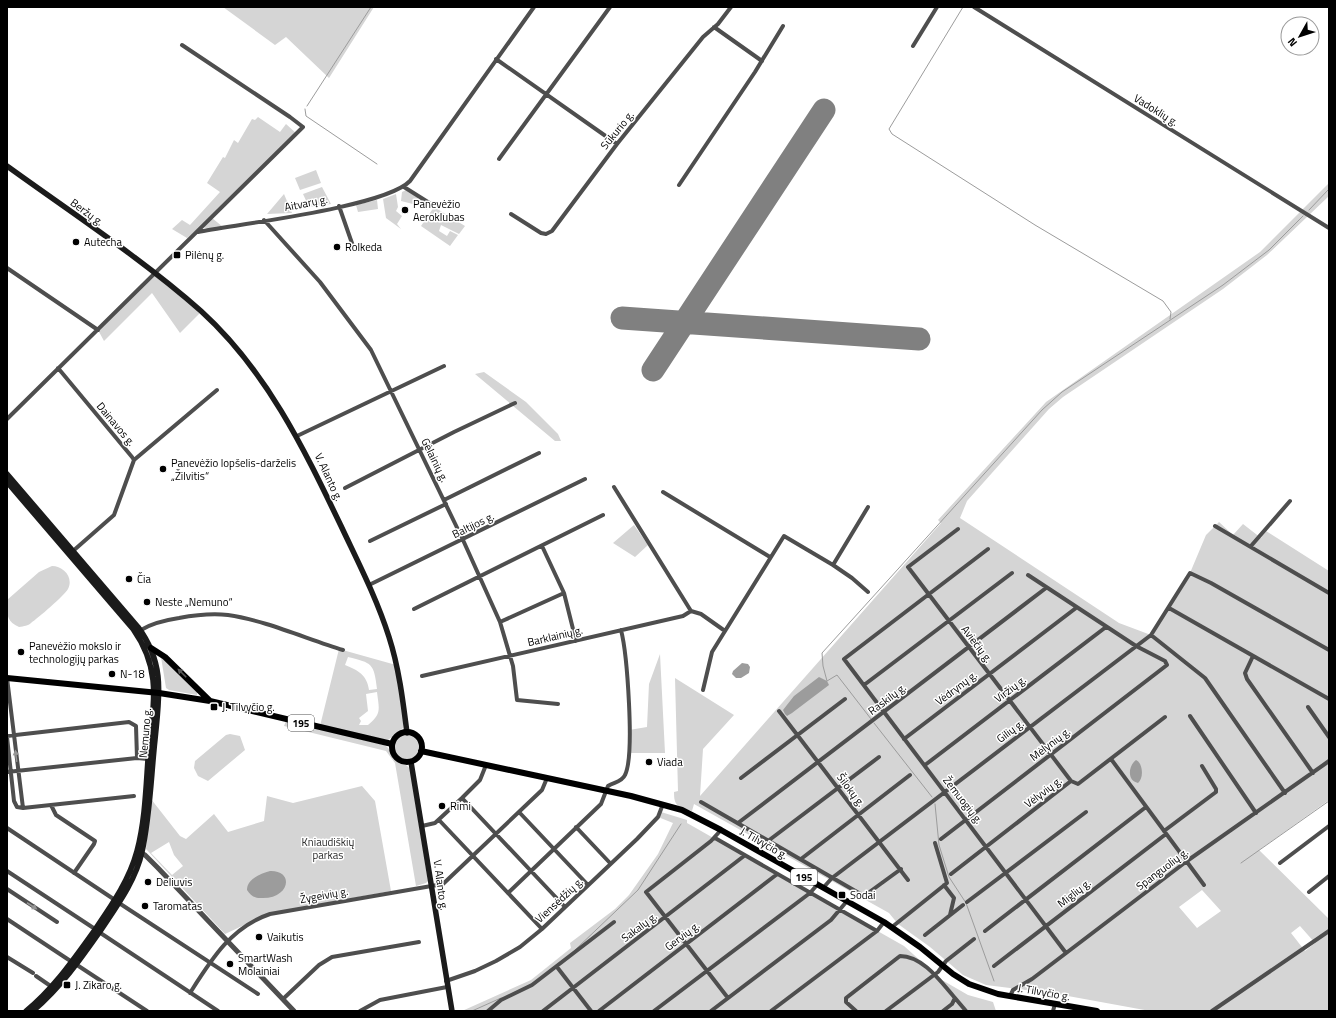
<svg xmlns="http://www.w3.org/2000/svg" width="1336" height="1018" font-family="'Titillium Web',sans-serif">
<rect width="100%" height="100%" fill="#fff"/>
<path fill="#d5d5d5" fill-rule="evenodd" d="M223,7H374L329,78L286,37L275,45Z
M258,117L280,132L286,124L297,134L212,218L223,227L208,229L201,226L187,238L172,229L182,220L190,225L220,192L207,183L223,157L225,158L234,140L238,143L252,119L255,120Z
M316,170L321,183L300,190L295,178Z
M1329,183V196L1267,255L1223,289L1063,397L1049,409L967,501L960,518L1119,623L1151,635L1190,573L1206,535L1219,522L1233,535L1243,524L1261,538L1266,531L1329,571V800L1259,850L1329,919V1011H1150L1057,994L986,985L963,975L930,947L898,924L889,913L694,804L692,811C678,806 674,807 674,792L678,791L675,678L734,715L703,749L700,796L941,523L938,520L1046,402L1260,252ZM1202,890L1221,911L1197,928L1179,907ZM1300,926L1315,943L1305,951L1291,933Z
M322,187L331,204L309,207L303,194Z
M406,190L429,205L427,210L421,206L401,201L402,192Z
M284,194L292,213L266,214H267Z
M396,194L398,207L396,211L402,216L397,224L401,229L386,218L383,199Z
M377,200L378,209L358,212L356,205Z
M434,207L465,226L459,234L441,225L439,231L447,236L450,231L458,235L450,246L421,226Z
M154,273L201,312L180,333L152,293L104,341L98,330Z
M484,372L526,402L558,434L561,441H555L475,374Z
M634,525L648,545L635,557L613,543Z
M52,566C63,566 74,577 68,589C64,596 38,618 31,623C28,626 24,626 19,627C6,621 7,614 7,600L39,572Z
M339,649L396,665L404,707L403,728L388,740L320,726ZM348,657C372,663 374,663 377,689L369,690C367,675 358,670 345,665ZM377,692C379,709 382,714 368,725H359L361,721L359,718L368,711L366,694Z
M660,654L665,753H629V730L647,727L649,684Z
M161,657L197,692V695L169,690L166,688Z
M286,721L384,745C391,748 391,755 396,760C401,764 406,763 410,769L428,881L426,883L416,886L395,763L386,751L284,726Z
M230,734L240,736L245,750L208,781L198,776L194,768L195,761L226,735Z
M394 747a13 13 0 1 1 26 0a13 13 0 1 1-26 0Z
M362,786L375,801L391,891L270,913L225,934L146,849L151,799L180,836L186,839L214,814L228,832L264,821L267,796L293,803ZM169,842L174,855L183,866L172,875L151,853Z
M661,812L687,820V823L904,946L942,980L968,995L993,1002L996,1011H462L531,980L571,948L570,943L615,909L629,895L658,854L673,823L658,817Z"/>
<path fill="#9c9c9c" d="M742,663L748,664L750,667L749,673L741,678H736L732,674L733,671Z
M819,677L827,681L829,685L792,713L787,716L785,714L783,710L794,696Z
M1136,760C1143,763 1144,778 1138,783C1127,781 1128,766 1136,760Z
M270,871C295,870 290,900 260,898C254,898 250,895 247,890C247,879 260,874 270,871Z"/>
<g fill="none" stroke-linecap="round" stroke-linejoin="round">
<path stroke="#9c9c9c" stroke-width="1" d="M963,7L889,129L892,134L1035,225L1163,301L1171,312L1170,319
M307,106L371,7
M305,109L306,116L377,164
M1309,210L1329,189
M871,719L837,675L827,681L823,666L822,653L1042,410L1062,392L1223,285L1269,250L1303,216
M874,723L932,797
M935,804L939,845L949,877L966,903L994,981
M1241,863L1329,801
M575,950L638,890L681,824
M472,1011L501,998"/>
<path stroke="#808080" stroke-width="23" d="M622,318L919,339
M653,370L824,110"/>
<path stroke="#4e4e4e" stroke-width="4" d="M974,7L1329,228
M714,27L762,61
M913,46L937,7
M496,59L617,144
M499,159L610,7
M679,185L755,72L783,26
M404,187L431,204
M339,206L354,249
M511,214L541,233L546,234L552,231L617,144L703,37L718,24L731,7
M264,220L320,282L371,350L463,540L500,622L513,666L517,700L558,704
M198,232C239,224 385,207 410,181L534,7
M7,268L98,330
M58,368L132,457L134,460L114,515L73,551
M7,419L302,128L303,127L290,117L182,45
M297,436L444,366
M134,460L217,390
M614,487L691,611L701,614L725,631
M345,488L454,432L515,403
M663,492L770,557
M444,500L539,453
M1215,526L1329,593
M958,529L908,567L1071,781L1078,784L1165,717
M370,541L446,504
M542,546L564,593L576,641
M1251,546L1290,501
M988,549L844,659L1066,953
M833,565L852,578L868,592
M369,585L585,479
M1169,608L1329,699
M414,609L603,515
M500,622L564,593
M141,630C152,623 166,620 179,618C195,615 211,613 228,615C264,620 307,639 343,650
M1151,635L1205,678L1285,793
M1253,656L1245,673L1247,679L1313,773
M422,676L683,616L691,611
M7,678L23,808
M864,685L1012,573
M703,690L712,652L784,536L833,565L868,507
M1308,707L1329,737
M779,711L908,880
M1190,716L1256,813
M7,736L129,722L136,726L137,758
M7,737L14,801L17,807L23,808L134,796
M904,739L1076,608
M1111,759L1204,885
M925,765L1106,627
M7,772L137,758L148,759
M741,778L845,699
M462,798L565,907
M701,802L864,896L901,869
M51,805L56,815L95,841L94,844L74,873
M519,812L588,885
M439,820L542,929
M738,823L1046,588
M422,826L435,823L462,798L480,780L486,765
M576,827L610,863
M7,828L115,900
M721,830L711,841L646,892L728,998
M1164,831L1216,792V789L1202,766
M715,838L877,931
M941,839L1167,665L1165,661L1136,646L1028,575
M768,841L879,757
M801,859L910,775
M1280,863L1329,826
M7,871L95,929
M951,874L1071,781
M944,885L954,898L950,915
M823,888L832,878L1151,635L1190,573L1211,583L1329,650
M7,889L57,922
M1309,892L1329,876
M508,893L601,804L608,786C614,782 622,782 625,775C635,755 627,653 621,630
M967,902L1086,812
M119,903L258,994
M7,919L72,962
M892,927L947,883L935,843
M985,931L1146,807
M99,932L218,1011
M925,935L963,905
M7,957L33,973
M77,965L147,1011
M994,966L1166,834
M557,967L591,1011
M36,976L52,987
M446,981L475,971L496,961L520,947L542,929L637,839L658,817L663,804
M190,993C211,960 231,927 270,914L443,884L542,790L547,778
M1010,996L1013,990L1032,979L1187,861L1329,761
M955,998L966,1011
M283,999L319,965L332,957L419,942
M360,1011L380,1000L447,987
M488,1011L501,1000L532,985L614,922
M543,1011L744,856
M599,1011L776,875
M654,1011L810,893L817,885
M711,1011L831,920L847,901
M771,1011L877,931L884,922
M856,1011L846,1002V998L900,956C923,956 941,982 955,998L952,1004L943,1011
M886,1011L938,972L946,961L974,939
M1053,1011L1055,1004
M1212,1011L1329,931"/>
<path stroke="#4e4e4e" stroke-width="5" d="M139,852L145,855L158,868L294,1011"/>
<path stroke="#1b1b1b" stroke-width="5.5" d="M7,166C72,213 141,258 201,311C267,371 304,449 342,528C359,564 377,599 389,637C399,668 403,701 407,733
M7,474L138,627C166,665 159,697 155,740C151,777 150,816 142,852C136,880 117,906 101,930C80,960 61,987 33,1011
M7,482L133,629C161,669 154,700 149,746C146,780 146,817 137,851C129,881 111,906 94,931C73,960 54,988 26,1011
M411,762L452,1011"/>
<path stroke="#000" stroke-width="6" d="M151,648L165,657L210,701
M7,678L159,693L210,701L392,744
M392 747a15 15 0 1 1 30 0a15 15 0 1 1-30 0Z
M421,751L631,796L682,810L721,830L884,922L920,947L953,974L969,984L998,994L1097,1011"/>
</g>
<defs><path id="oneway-solid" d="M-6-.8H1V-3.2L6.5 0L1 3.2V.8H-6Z"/></defs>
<use fill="#595959" href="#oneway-solid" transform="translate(182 673) rotate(-135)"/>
<g fill="#959595">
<use href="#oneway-solid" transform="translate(16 756) rotate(-97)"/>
<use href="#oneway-solid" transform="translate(32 906) rotate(33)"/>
</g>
<g fill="#000" stroke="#fff" stroke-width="1.5">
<circle cx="405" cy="210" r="4"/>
<circle cx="76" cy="242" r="4"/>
<circle cx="337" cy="247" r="4"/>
<rect x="173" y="251" width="8" height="8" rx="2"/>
<circle cx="163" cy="469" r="4"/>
<circle cx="129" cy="579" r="4"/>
<circle cx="147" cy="602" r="4"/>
<circle cx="21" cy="652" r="4"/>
<circle cx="112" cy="674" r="4"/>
<rect x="210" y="703" width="8" height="8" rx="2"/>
<circle cx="649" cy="762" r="4"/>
<circle cx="442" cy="806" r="4"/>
<circle cx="148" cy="882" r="4"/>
<rect x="838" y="891" width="8" height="8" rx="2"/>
<circle cx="145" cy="906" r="4"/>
<circle cx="259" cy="937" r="4"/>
<circle cx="230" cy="964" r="4"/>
<rect x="63" y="981" width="8" height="8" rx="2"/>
</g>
<g text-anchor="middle" stroke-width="3" stroke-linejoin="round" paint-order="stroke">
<g fill="#fff" stroke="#4c4c4c" stroke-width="1">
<rect x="288" y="715" width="26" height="16" rx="3"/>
<rect x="791" y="869" width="26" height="16" rx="3"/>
</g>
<g font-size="10" font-weight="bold" fill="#000">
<text x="301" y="727">195</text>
<text x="804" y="881">195</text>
</g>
<g font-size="11" fill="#000" stroke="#fff">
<text transform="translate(1156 110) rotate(32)" y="4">Vadoklių g.</text>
<text transform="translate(617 130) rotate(-51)" y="4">Sūkurio g.</text>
<text transform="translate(306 203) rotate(-11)" y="4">Aitvarų g.</text>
<text transform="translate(87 212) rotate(36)" y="4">Beržų g.</text>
<text transform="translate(116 424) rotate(50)" y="4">Dainavos g.</text>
<text transform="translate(435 460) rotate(64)" y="4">Gėlainių g.</text>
<text transform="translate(329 477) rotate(65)" y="4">V. Alanto g.</text>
<text transform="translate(473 525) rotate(-26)" y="4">Baltijos g.</text>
<text transform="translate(555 636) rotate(-13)" y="4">Barklainių g.</text>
<text transform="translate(977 644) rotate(53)" y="4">Aviečių g.</text>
<text transform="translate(956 688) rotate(-37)" y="4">Vėdrynų g.</text>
<text transform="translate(1010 689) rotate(-37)" y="4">Viržių g.</text>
<text transform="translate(887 699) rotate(-37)" y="4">Raskilų g.</text>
<text transform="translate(1010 731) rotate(-37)" y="4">Gilių g.</text>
<text transform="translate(145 733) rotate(-85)" y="4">Nemuno g.</text>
<text transform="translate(1050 744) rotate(-37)" y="4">Mėlynių g.</text>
<text transform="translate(851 790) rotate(53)" y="4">Šilokų g.</text>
<text transform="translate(1043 792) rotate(-37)" y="4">Vėlyvių g.</text>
<text transform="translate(963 800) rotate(52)" y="4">Žemuogių g.</text>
<text transform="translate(764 843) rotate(30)" y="4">J. Tilvyčio g.</text>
<text transform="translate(1162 869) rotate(-37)" y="4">Spanguolių g.</text>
<text transform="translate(441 885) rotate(82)" y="4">V. Alanto g.</text>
<text transform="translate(1074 893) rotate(-38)" y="4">Miglių g.</text>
<text transform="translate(324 895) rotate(-10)" y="4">Žygeivių g.</text>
<text transform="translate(559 900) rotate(-43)" y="4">Viensėdžių g.</text>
<text transform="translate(639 927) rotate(-37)" y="4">Sakalų g.</text>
<text transform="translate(682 936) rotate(-37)" y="4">Gervių g.</text>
<text transform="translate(1044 992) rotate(10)" y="4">J. Tilvyčio g.</text>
</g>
<g font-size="11" fill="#000" stroke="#fff" text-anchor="start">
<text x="413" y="208">Panevėžio<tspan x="413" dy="13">Aeroklubas</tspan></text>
<text x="84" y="246">Autecha</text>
<text x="345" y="251">Rolkeda</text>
<text x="185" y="259">Pilėnų g.</text>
<text x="171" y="467">Panevėžio lopšelis-darželis<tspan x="171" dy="13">„Žilvitis“</tspan></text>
<text x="137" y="583">Čia</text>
<text x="155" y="606">Neste „Nemuno“</text>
<text x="29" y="650">Panevėžio mokslo ir<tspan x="29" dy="13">technologijų parkas</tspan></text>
<text x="120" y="678">N-18</text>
<text x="222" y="711">J. Tilvyčio g.</text>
<text x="657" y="766">Viada</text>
<text x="450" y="810">Rimi</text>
<text x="156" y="886">Deliuvis</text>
<text x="850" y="899">Sodai</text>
<text x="153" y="910">Taromatas</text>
<text x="267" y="941">Vaikutis</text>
<text x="238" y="962">SmartWash<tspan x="238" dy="13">Molainiai</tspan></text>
<text x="75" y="989">J. Zikaro g.</text>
</g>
<g font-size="11" fill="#2c2c2c" stroke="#fff">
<text x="328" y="846">Kniaudiškių<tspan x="328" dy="13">parkas</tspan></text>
</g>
</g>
<rect width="1336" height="1018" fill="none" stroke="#000000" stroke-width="16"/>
<g transform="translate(1300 36) rotate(231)"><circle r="19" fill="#ffffff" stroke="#999999"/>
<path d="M0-3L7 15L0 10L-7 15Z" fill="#000000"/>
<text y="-6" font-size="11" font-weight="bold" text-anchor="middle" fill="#000000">N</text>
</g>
</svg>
